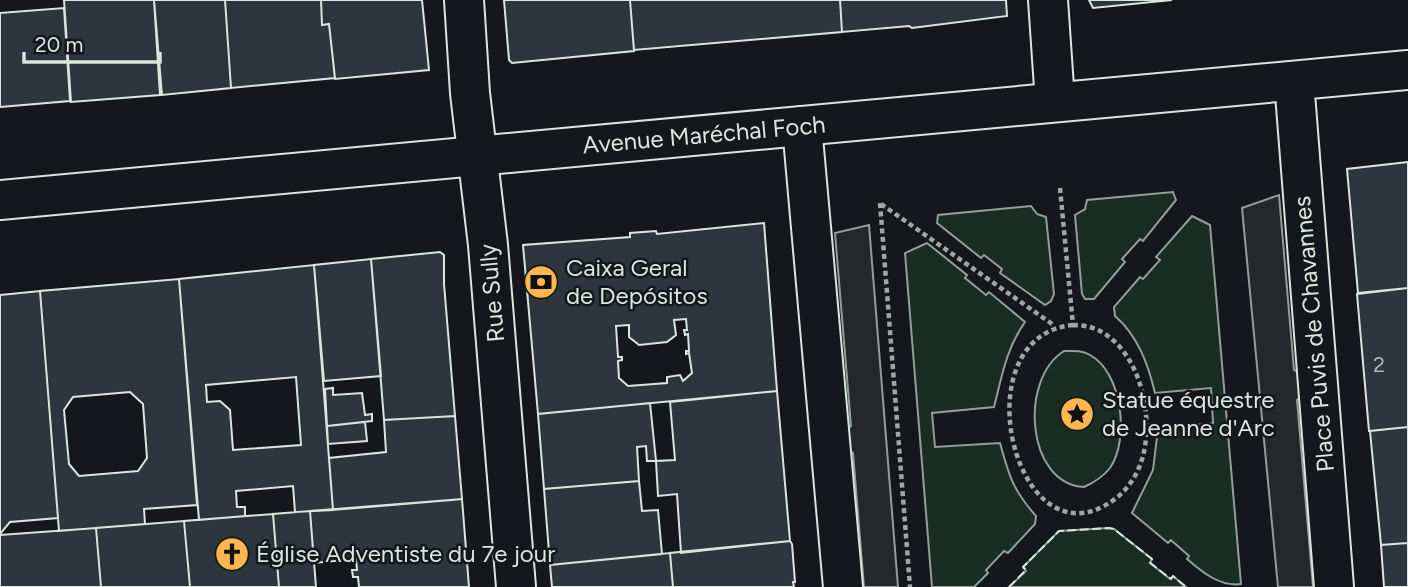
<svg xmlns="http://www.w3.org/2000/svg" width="1408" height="587" font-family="Figtree,sans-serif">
<rect width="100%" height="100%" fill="#14181c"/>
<path fill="#1a2d24" stroke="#939e99" stroke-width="2" d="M1173,192L1176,200L1143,241L1140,239L1122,259L1125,262L1094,299H1085L1082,294L1075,215L1085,209L1087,200Z
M1031,206L1037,214L1046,217L1054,294L1051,301L1045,305L1000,273L1002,269L984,255L981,258L937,223L938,215Z
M1192,216L1210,225L1241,584C1220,587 1202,572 1187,559L1189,556L1171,540L1168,543L1132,513L1153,470L1158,429L1213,423L1211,388L1155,393C1148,364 1138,336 1115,316L1114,307L1140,277L1143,279L1160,260L1156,257Z
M927,243L967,275L965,278L986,295L989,292L1025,322C1006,349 1002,376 994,407L932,413L935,447L1000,443C1009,476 1013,490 1036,516L1035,524L1008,553L1004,551L986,570L988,573L974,587H932L905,253Z
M1064,351C1073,351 1081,350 1090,355C1122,372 1130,439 1110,468C1103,477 1095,482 1084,487C1026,484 1019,379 1064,351Z
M1109,528L1114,529L1152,559L1150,563L1170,579L1173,576L1186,587H1009L1026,571L1023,567L1059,531Z"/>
<path fill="#24282b" stroke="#939e99" stroke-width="2" d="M1279,195L1294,370L1318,383L1297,400L1313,587H1278L1242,208Z
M869,225L898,587H864L853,453L830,441L851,426L835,233Z"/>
<path fill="#2c363c" stroke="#d8e6dc" stroke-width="2" fill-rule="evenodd" d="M64,0H154L160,95L71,102Z
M154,0H225L231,88L162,95Z
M225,0H321L322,25L329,24L335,78L231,88Z
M321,0H422L429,70L335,79L329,24L322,25Z
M504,0H630L634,51L512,63L509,60Z
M630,0H840L842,32L634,50Z
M840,0H1006L1007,16L912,28L909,26L842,32Z
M1089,0H1172L1093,8Z
M64,8L70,101L0,107V13Z
M1408,162V288L1358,293L1347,169Z
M764,223L777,391L538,414L523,245L630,237V233L656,231L657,234ZM686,319L687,330H684L685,335L688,334L689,351H686V354L689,353L692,373L683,381L680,375L667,377V383L628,386L619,378L618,361L622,360V357H618L616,326L629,325V337L639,345L667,342L676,335L674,320Z
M440,252L444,255V284L455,416L384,420L371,259Z
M371,259L381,376L324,381L314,265Z
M314,265L333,510L295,512L293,486L236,491L237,507H245V516L199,520L179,279ZM296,377L301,445L233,450L230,410L220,401L207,402L206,385Z
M179,279L197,505L144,509L145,524L59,531L40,291ZM130,392L143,404L147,458L138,471L79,476L69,464L64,410L73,397Z
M1408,288V427L1369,431L1357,294Z
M40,291L58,518L10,522L0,534V295Z
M333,388V395L362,393L365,415L372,414V421L327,426L325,389Z
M777,391L790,541L681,553L677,494L658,496L656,461L675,460L670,402Z
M650,403L656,461H647L646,446L637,447L639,481L544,489L538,414Z
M455,416L462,499L333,510L329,458L386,452L384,420Z
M365,422L367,441L328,444L327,426Z
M1408,427V543L1381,545L1370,431Z
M639,481L642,511L658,510L662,554L550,565L544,489Z
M462,499L469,587H359L358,577H353L352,570H357L356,559L314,563L310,511Z
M310,511L316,587H279L273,514Z
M273,514L279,587H190L184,521Z
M184,521L190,587H101L96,528Z
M96,528L101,587H0V535Z
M790,541L792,544L795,582H793L794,587H673L670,553Z
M1408,543V587H1384L1381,545Z
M670,553L673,587H552L550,565Z"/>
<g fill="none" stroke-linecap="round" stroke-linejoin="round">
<g stroke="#d8e6dc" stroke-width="42">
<path id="minor" d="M464,0L470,93L488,245L516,587
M1048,0L1055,102
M1294,81L1334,587
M802,126L843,587"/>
</g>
<g stroke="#d8e6dc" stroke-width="42">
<path id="major" d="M0,200L1408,70"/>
</g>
<path stroke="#9da8a2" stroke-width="4.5" stroke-dasharray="5 3.5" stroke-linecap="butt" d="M1060,188L1073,325
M880,203L910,587
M881,204L1055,326
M1073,325C1081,325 1090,326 1098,330C1144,352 1158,430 1137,472C1129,488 1117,500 1100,508C1010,549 964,335 1073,325Z"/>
<use href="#minor" stroke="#14181c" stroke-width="38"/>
<use href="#major" stroke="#14181c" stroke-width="38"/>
<path stroke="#d8e6dc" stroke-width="2" stroke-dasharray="9 3.5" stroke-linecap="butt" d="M1009,587L1026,570L1023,567L1059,531L1109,528L1114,529L1152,559L1149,562L1171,579L1173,576L1186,587"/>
</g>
<defs>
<g id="bank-disc" transform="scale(1.75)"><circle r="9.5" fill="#ffb74d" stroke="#14181c"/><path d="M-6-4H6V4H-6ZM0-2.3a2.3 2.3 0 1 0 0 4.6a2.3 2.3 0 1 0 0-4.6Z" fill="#111"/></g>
<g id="sight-disc" transform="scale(1.75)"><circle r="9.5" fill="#ffb74d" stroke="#14181c"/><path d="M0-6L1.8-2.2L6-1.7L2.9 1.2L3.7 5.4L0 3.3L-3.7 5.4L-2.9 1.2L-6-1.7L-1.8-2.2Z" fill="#111"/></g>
<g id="church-disc" transform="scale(1.75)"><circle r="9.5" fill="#ffb74d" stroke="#14181c"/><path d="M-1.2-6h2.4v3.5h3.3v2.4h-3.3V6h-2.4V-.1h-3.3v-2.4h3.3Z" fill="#111"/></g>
</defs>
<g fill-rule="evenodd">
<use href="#bank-disc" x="541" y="282"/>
<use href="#sight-disc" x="1077" y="414"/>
<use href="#church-disc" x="232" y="554"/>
</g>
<g text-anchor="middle" stroke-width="5" stroke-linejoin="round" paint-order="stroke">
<g font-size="21" fill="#adbab4">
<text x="1379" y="372">2</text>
</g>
<g font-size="24" fill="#d8e6dc" stroke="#14181c">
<text transform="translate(704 135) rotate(-5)" y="8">Avenue Maréchal Foch</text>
<text transform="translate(492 293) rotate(-95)" y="8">Rue Sully</text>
<text transform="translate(1314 334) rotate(-95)" y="8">Place Puvis de Chavannes</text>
</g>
<g font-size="24" fill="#d8e6dc" stroke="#14181c" text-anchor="start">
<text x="566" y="276">Caixa Geral<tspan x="566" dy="28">de Depósitos</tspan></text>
<text x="1102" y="408">Statue équestre<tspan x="1102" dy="28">de Jeanne d'Arc</tspan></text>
<text x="256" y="562">Église Adventiste du 7e jour</text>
</g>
</g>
<path d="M24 52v10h136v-10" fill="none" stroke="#d8e6dc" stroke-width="3.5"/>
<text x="35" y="52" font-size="21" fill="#d8e6dc" stroke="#14181c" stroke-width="5" paint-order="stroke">20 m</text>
</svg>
